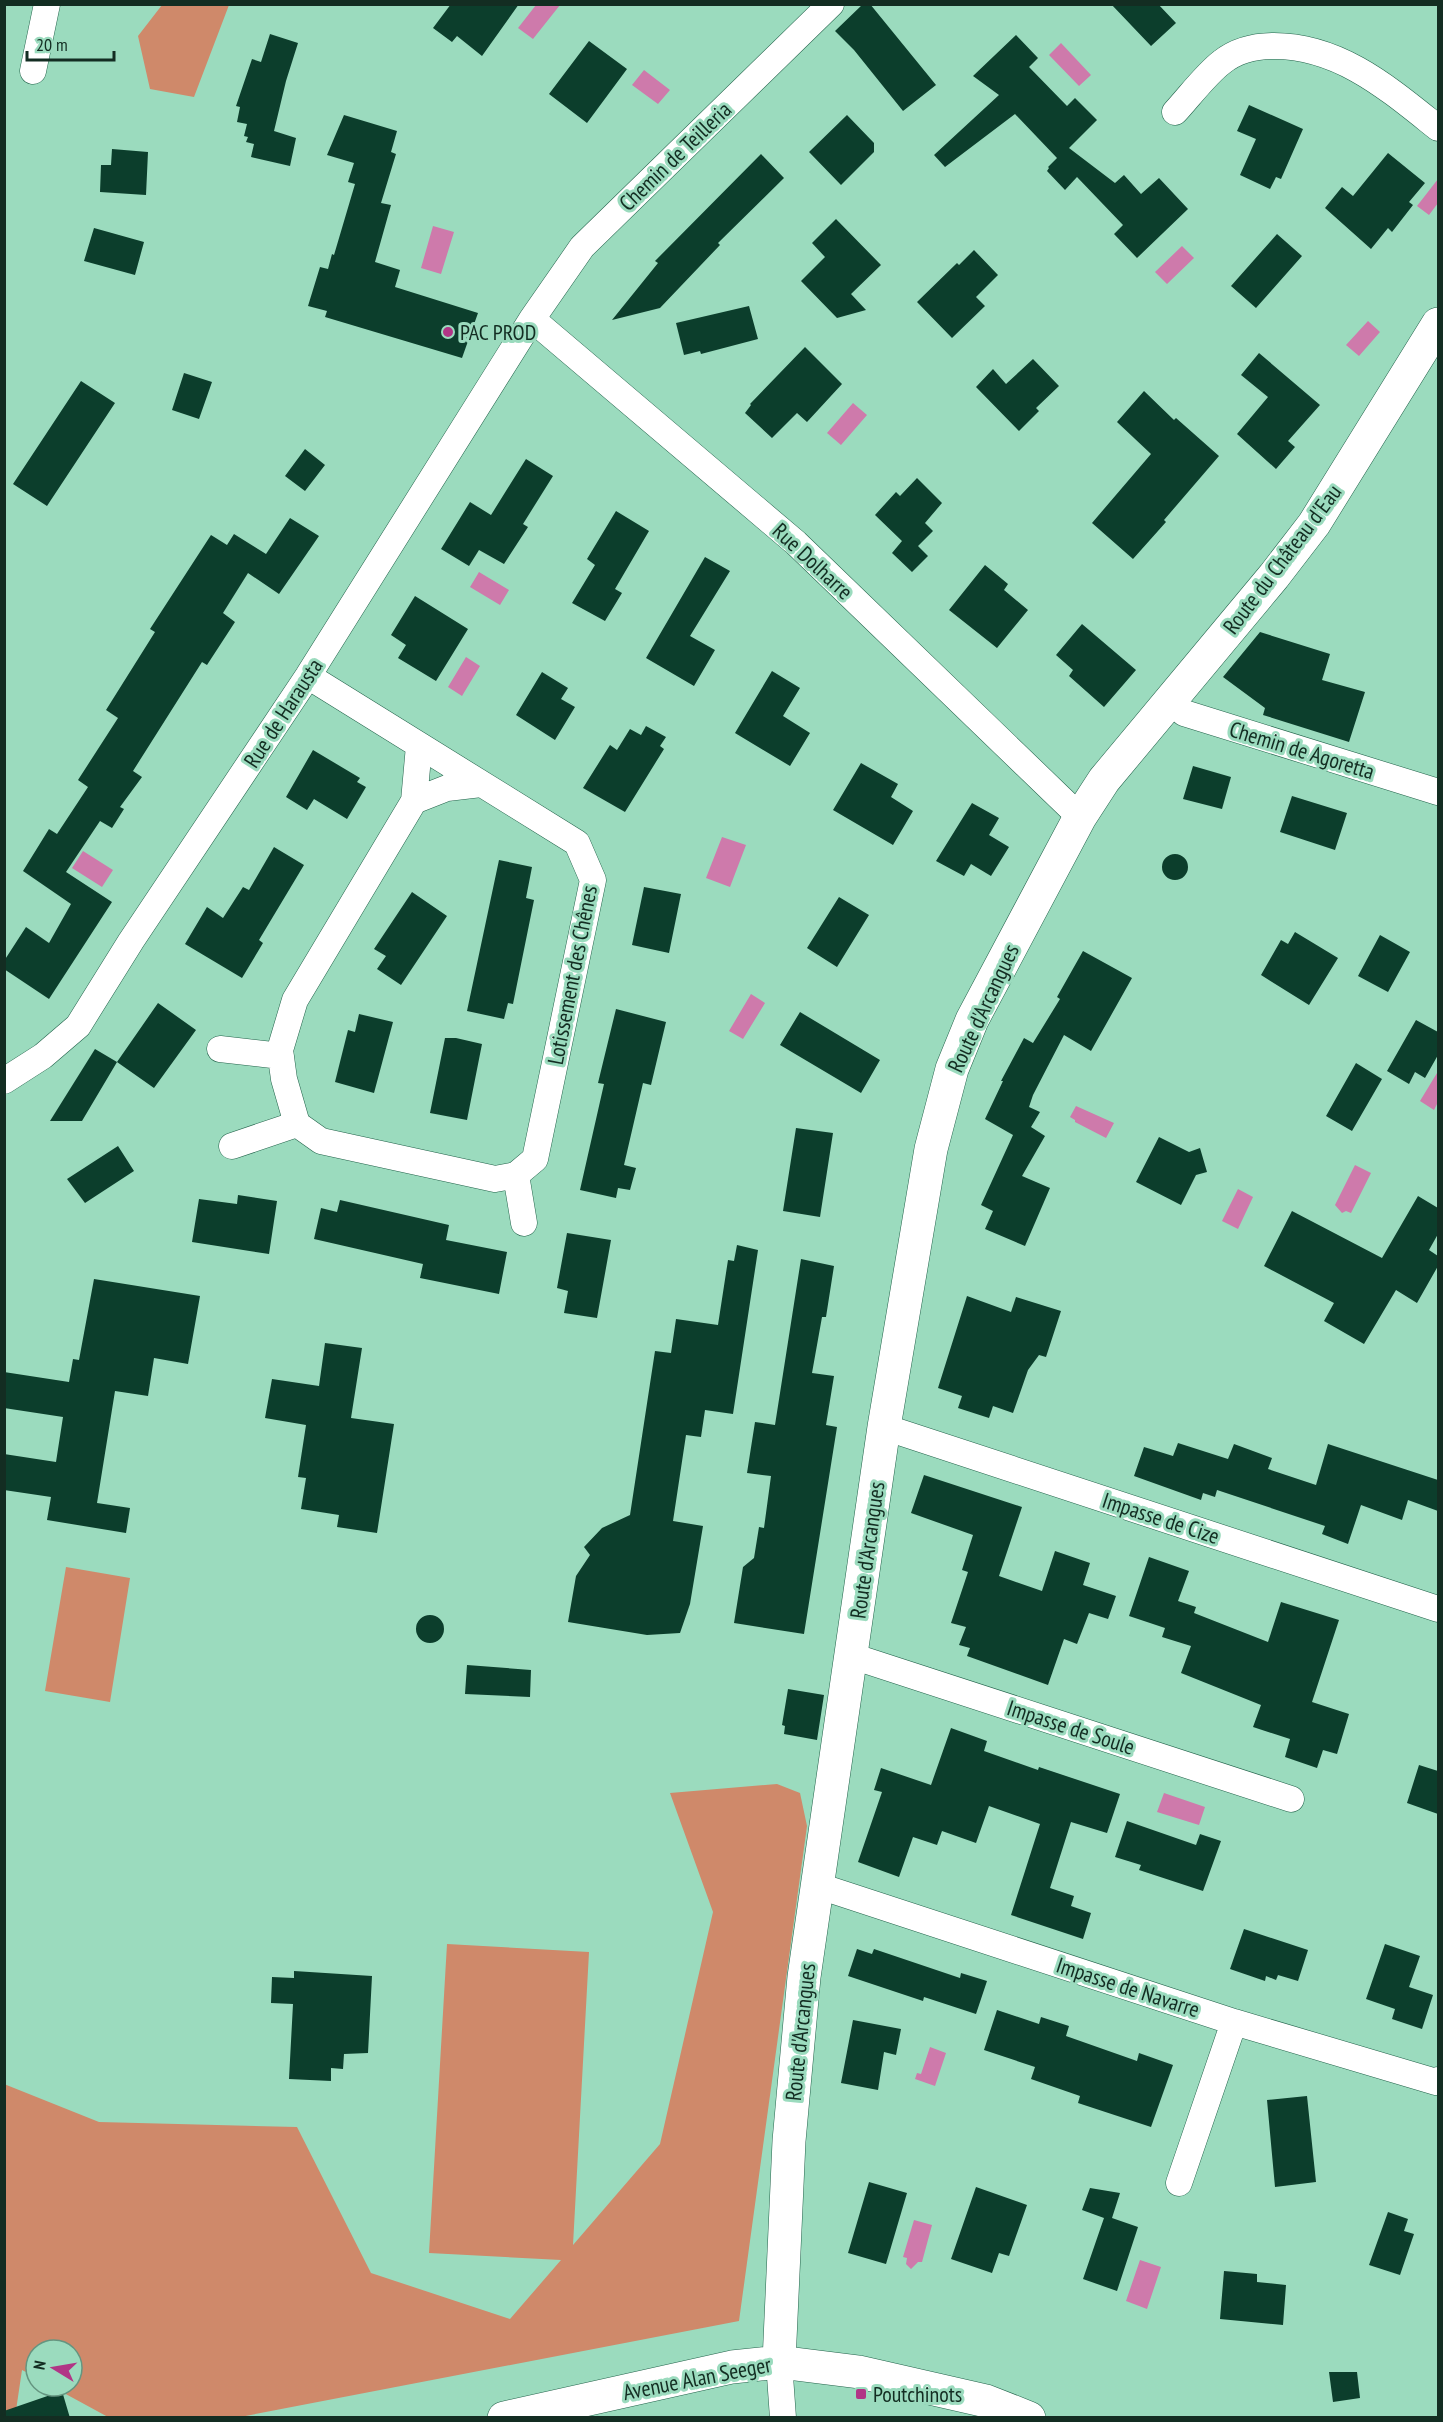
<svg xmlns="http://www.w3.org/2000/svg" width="1443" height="2422" font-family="'PT Sans Narrow',sans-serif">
<rect width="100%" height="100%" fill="#9bdbbe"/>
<path fill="#cf896a" d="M162,5H229L194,97L150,89L138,36Z
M66,1567L130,1578L110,1702L45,1691Z
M777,1784L800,1793L807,1826L739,2321L235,2418L108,2417L51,2386H72V2350H36V2377L22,2370L15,2417H5L4,2084L99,2122L297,2127L371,2273L510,2319L561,2260L429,2253L447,1944L589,1952L573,2245L660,2144L713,1912L670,1793Z"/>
<path fill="#ce7aab" d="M536,5H560L533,39L518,28Z
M1061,43L1091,75L1079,86L1049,55Z
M644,70L670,90L658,104L632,85Z
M1438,179V203L1429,215L1417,206Z
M433,226L454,232L441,274L421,268Z
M1182,246L1194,258L1167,284L1155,272Z
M1368,321L1380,332L1359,356L1346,345Z
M853,403L867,415L841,445L827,433Z
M479,572L509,590L500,605L470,587Z
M466,657L480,666L462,696L448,687Z
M722,837L746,845L730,887L706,878Z
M83,851L113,870L102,887L72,868Z
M751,994L765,1003L743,1039L729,1031Z
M1437,1073L1438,1102L1434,1110L1420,1101Z
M1076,1106L1114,1123L1106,1138L1075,1122V1120L1070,1117Z
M1355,1165L1371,1173L1351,1213L1346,1211L1342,1213L1335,1205Z
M1238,1189L1253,1197L1238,1229L1222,1221Z
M1164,1793L1205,1807L1199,1825L1157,1812Z
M930,2047L946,2053L935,2086L915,2079L917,2073L921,2074Z
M914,2220L932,2225L922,2262H918L911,2269L906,2264L907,2258L903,2257Z
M1140,2260L1161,2267L1147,2309L1126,2301Z"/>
<path fill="#0c3e2c" d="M451,4H519L482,56L457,36L452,42L433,28Z
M863,4H870L936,85L903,111L854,50L835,31Z
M1111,4H1158L1176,23L1151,46Z
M270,34L298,43L286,81L274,131L296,138L290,166L251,157L254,144L246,142L248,137L244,136L247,124L237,122L240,107L236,106L252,59L261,62Z
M1016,35L1038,58L1029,67L1067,106L1075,98L1097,120L1069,148L1115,183L1124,175L1141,194L1159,178L1188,209L1137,258L1114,234L1123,225L1077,177L1065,190L1047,171L1049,168L1048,167L1057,158L1015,114L945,167L934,155L999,95L973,76Z
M589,41L627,69L587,123L549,94Z
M1249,105L1303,129L1281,179L1276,177L1270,189L1240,175L1256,139L1237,131Z
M344,115L397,131L391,152L396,154L381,203L391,205L375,262L400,270L395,287L478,313L462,358L325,317L327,311L308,306L320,267L328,269L332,254L334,255L355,184L348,182L354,163L327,155Z
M847,115L874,143V152L841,185L809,152Z
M112,149L148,152L146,195L100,192L101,165H111Z
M1388,153L1425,183L1409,202L1413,205L1392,232L1388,228L1371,249L1325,208L1342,187L1353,196Z
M761,154L784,178L718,243L720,245L660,308L612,320L658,263L655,261Z
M836,219L881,265L851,294L866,310L837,318L801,281L825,257L812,243Z
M94,228L144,242L135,275L84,261Z
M1277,234L1302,256L1256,308L1231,286Z
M974,250L998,275L976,297L985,306L952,338L917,302L957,263L959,265Z
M749,306L758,339L701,354L700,351L684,355L676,323Z
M805,347L842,384L807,422L797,413L772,438L745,413L751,405L750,404Z
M1259,353L1320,405L1288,441L1295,447L1276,469L1237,434L1268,397L1241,375Z
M1033,359L1059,386L1036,408L1039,411L1019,431L976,387L993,369L1006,384Z
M184,373L212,382L199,419L172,410Z
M81,381L115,403L47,506L13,484Z
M1144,391L1174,420L1176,418L1219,456L1164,520L1166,522L1133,559L1092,523L1151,454L1117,422Z
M305,449L325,465L305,491L285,476Z
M526,459L553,476L523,524L528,527L504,564L479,550L469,566L441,549L470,502L491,515Z
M917,478L942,503L925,523L933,531L918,546L928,556L912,572L892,553L902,541L875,515L896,492L900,496Z
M616,511L649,531L615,589L622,593L605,621L572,603L595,565L587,559Z
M290,518L319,536L279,594L248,573L223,613L235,622L207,665L202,662L133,771L142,777L120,807L124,809L112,828L100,821L66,872L112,902L49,999L4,969V961L26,927L49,943L71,904L23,871L49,829L57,834L88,787L78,780L118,718L106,710L155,632L150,629L211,535L227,545L234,534L266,554Z
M705,557L730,571L690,636L715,650L694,686L646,658Z
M985,565L1008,584L1004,590L1028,610L997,648L949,610Z
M415,596L468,629L436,681L398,658L406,645L391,635Z
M1082,624L1136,670L1104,707L1069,676L1073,670L1056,655Z
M1260,632L1330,654L1322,680L1365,692L1349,742L1263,715L1265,708L1223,677Z
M772,671L800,688L783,716L810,733L790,766L735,733Z
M542,672L568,688L561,699L575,707L555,740L516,715Z
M646,726L666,737L660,746L664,749L625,812L583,788L610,745L617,750L630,729L641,735Z
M313,750L360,778L357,782L366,787L347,819L314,799L307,810L286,797Z
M861,763L898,784L891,797L913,811L893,845L833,810Z
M1193,766L1231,777L1222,809L1183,799Z
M1292,796L1347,813L1335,850L1280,832Z
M972,803L999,818L989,835L1009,847L991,876L971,864L964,876L936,861Z
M274,847L304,865L259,940L263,943L242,978L185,944L207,907L223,918L243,887L249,890Z
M1162 867a13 13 0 1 1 26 0a13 13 0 1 1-26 0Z
M499,860L532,867L526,898L534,900L513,1004L508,1003L504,1019L467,1011Z
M644,887L681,894L669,953L632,945Z
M412,892L447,916L401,985L377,969L386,956L374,949Z
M839,897L869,915L837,967L807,948Z
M1295,932L1338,958L1309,1005L1261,975L1281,940L1288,944Z
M1380,935L1410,952L1388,992L1358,976Z
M1083,951L1132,978L1091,1051L1064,1035L1033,1095L1029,1107L1040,1112L1031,1127L1045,1136L1022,1176L1050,1188L1025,1246L985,1229L993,1211L981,1205L1013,1135L985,1119L1003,1081H1001L1024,1038L1033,1043L1060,999L1057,997Z
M158,1003L196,1030L154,1088L117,1062Z
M616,1009L666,1022L651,1085L643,1083L624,1165L636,1168L630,1190L618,1188L616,1198L580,1190L604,1084L598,1083Z
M800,1012L880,1060L861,1093L780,1045Z
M359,1014L393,1022L374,1093L335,1082L348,1030L355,1032Z
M1416,1020L1438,1032V1055L1425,1078L1415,1072L1409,1084L1387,1071Z
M445,1038H456L482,1044L467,1120L430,1113Z
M95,1049L117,1062L82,1121H50Z
M1356,1063L1382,1079L1352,1131L1326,1116Z
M796,1128L833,1133L820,1217L783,1211Z
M1159,1137L1189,1152L1200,1148L1207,1172L1196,1175L1181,1205L1136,1182Z
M118,1146L134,1171L85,1203L67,1179Z
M238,1195L277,1201L269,1254L192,1242L199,1199L237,1204Z
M1418,1196L1438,1208V1234L1429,1250L1438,1256V1266L1417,1303L1396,1290L1364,1344L1324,1321L1334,1303L1264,1266L1292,1211L1382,1258Z
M340,1200L449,1225L446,1240L507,1252L499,1294L420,1278L423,1264L314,1239L321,1208L337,1212Z
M567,1233L611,1240L597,1318L564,1313L568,1291L557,1288Z
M737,1245L758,1250L733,1414L705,1410L701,1437L686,1435L673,1521L703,1526L690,1604L680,1633L647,1635L568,1622L576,1576L590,1555L584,1547L602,1528L630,1515L655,1351L671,1353L676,1319L718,1325L728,1260L734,1261Z
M801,1259L834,1266L826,1317H822L812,1373L834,1376L826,1425L837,1427L804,1634L734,1623L743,1567L754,1558L759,1527L764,1528L771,1476L747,1473L755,1422L775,1425Z
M94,1279L200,1296L188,1364L154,1358L148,1396L115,1391L97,1503L130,1508L126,1533L47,1520L51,1497L4,1490V1454L56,1462L63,1417L4,1408V1372L69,1382L73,1359L79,1360Z
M967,1296L1011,1312L1016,1297L1061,1311L1046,1357L1039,1355L1028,1370L1013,1413L993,1406L989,1418L958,1408L962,1396L938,1388Z
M325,1343L362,1348L351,1418L394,1424L377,1533L337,1527L339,1515L301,1509L306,1478L298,1477L306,1425L265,1418L272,1379L319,1386Z
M1178,1443L1228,1459L1234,1444L1272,1458L1268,1469L1316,1485L1328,1444L1438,1480V1511L1408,1500L1402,1520L1361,1505L1348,1544L1322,1534L1325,1526L1217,1490L1215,1497L1203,1493L1201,1500L1134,1476L1144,1447L1173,1456Z
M924,1475L1022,1507L999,1576L1042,1591L1055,1551L1090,1563L1083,1585L1116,1596L1108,1619L1089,1613L1077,1644L1064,1639L1048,1685L967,1656L970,1648L959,1645L966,1627L951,1623L968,1572L962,1570L973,1535L911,1513Z
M1149,1557L1189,1571L1178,1601L1196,1607L1194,1613L1268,1642L1281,1602L1339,1620L1312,1702L1349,1714L1337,1754L1323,1750L1317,1768L1285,1757L1290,1739L1253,1727L1261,1705L1181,1673L1191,1646L1162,1637L1165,1628L1129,1616Z
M416 1629a14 14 0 1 1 28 0a14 14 0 1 1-28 0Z
M467,1665L531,1670L530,1697L465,1694Z
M788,1689L824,1695L817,1740L784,1734L785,1726L782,1725Z
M951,1728L987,1741L984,1751L1038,1770L1039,1767L1120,1794L1107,1833L1071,1822L1050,1888L1074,1896L1071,1906L1091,1913L1083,1939L1011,1915L1040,1824L989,1806L976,1843L942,1831L937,1845L913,1837L899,1877L858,1862L882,1792L874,1790L881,1768L931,1785Z
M1419,1765L1438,1771V1814L1407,1803Z
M1127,1821L1196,1845L1200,1834L1221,1841L1203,1891L1139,1870L1141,1865L1115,1857Z
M1244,1929L1308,1950L1298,1981L1278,1975L1276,1980L1266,1976L1265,1981L1230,1969Z
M1385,1944L1420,1956L1409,1987L1433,1995L1422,2029L1392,2019L1395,2009L1366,1999Z
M857,1949L872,1954L874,1949L960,1978L961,1973L987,1981L976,2014L924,1997L923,2001L848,1976Z
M294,1971L372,1976L368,2053L344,2054L343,2069L331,2068V2081L289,2079L293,2004L271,2003L272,1977L294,1978Z
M997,2010L1039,2024L1041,2017L1069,2026L1066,2036L1137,2061L1139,2053L1173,2065L1151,2127L1078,2103L1080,2096L1031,2079L1035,2067L984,2050Z
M853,2020L901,2029L896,2055L884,2052L878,2090L841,2083Z
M1307,2096L1316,2182L1275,2187L1267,2100Z
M869,2182L907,2193L886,2264L848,2253Z
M976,2187L1027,2205L1009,2256L999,2253L992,2273L951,2259Z
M1090,2188L1120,2193L1112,2218L1138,2227L1117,2291L1083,2279L1104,2218L1082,2210Z
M1388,2212L1408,2219L1404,2231L1414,2234L1400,2275L1369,2265Z
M1224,2271L1257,2274V2282L1286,2285L1283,2325L1220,2319Z
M1329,2372H1357L1360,2398L1333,2402Z
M62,2391L70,2418H4V2411Z"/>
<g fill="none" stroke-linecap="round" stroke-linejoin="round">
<g stroke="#23634b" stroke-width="27">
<path id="street" d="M33,71L47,4
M1175,112C1189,97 1206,74 1222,62C1237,50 1256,46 1274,46C1340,46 1389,89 1438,128
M532,319L796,543L1080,817
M308,676L577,843L593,880L535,1159L516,1175L495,1179L321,1141L297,1124L284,1079L280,1050L295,1000L414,801L447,788L481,784
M1170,700L1184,713L1438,792
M414,801L419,746
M220,1049L281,1056
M4,1081L43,1056L78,1026L131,941L308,676L532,319L582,247L831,4
M232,1146L297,1124
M516,1175L524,1223
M884,1427L1438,1609
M852,1656L1291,1799
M819,1886L1234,2022L1436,2082L1438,2080
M1179,2183L1234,2022
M779,2362L783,2418"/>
</g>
<g stroke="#23634b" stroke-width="34">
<path id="secondary" d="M779,2362L789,2141L804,1977L884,1427L931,1149L952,1069L972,1020L1080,817L1104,780L1274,576L1314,524L1438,324
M504,2418L732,2367L779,2362L859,2372L986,2401L1029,2418"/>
</g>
<use href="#street" stroke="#fff" stroke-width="26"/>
<use href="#secondary" stroke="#fff" stroke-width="33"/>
</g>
<g fill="#b13586" stroke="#9bdbbe" stroke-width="2">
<circle cx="448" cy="332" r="6"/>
<rect x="855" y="2388" width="12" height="12" rx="3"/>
</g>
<g text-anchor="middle" stroke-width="6" stroke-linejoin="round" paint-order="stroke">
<g font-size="22" fill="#132d22" stroke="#9bdbbe">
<text transform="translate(675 156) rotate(-44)" y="8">Chemin de Teilleria</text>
<text transform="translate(1282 559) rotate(-53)" y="8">Route du Château d'Eau</text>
<text transform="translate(813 561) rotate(43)" y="8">Rue Dolharre</text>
<text transform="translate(283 713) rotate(-57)" y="8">Rue de Harausta</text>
<text transform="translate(1302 750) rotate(17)" y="8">Chemin de Agoretta</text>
<text transform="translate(572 975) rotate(-79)" y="8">Lotissement des Chênes</text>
<text transform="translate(983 1008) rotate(-65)" y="8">Route d'Arcangues</text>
<text transform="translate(1161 1518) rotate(18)" y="8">Impasse de Cize</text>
<text transform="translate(867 1550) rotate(-82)" y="8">Route d'Arcangues</text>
<text transform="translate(1071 1727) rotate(18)" y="8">Impasse de Soule</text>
<text transform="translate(1128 1987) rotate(18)" y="8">Impasse de Navarre</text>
<text transform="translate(800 2032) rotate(-84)" y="8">Route d'Arcangues</text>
<text transform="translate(697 2378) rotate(-11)" y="8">Avenue Alan Seeger</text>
</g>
<g font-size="22" fill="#132d22" stroke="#9bdbbe" text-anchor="start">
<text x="460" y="340">PAC PROD</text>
<text x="873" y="2402">Poutchinots</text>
</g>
</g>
<rect width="1443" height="2422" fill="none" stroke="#132d22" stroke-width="12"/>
<g transform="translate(54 2368) rotate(281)"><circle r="28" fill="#9bdbbe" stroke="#659580" stroke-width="1.5"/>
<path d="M0-4.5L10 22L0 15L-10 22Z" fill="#b13586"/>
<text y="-9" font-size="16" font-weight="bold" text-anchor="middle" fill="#132d22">N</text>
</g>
<path d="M27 51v9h87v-9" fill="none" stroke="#132d22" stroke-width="3"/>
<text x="36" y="51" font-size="18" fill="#132d22" stroke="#9bdbbe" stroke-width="4.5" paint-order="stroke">20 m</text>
</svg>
